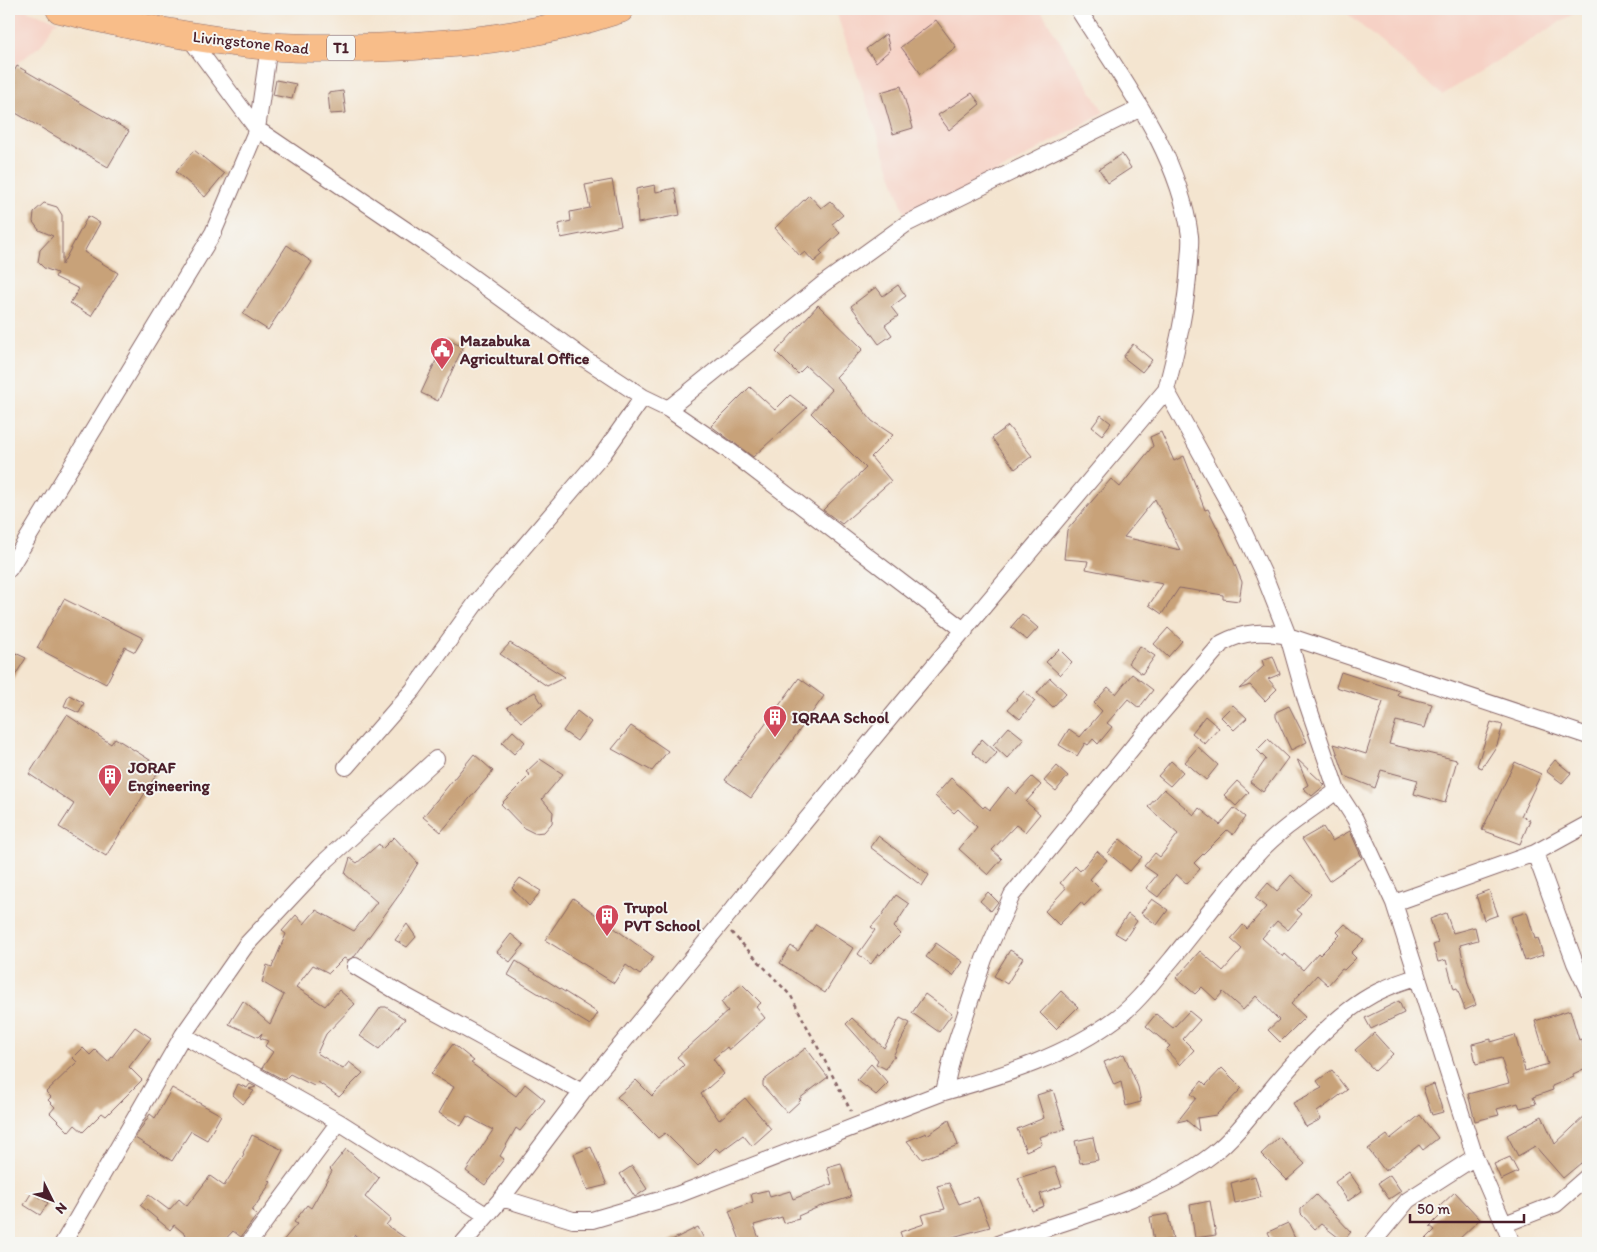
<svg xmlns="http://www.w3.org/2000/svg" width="1597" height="1252" font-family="Itim,sans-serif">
<rect width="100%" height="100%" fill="#f6f6f2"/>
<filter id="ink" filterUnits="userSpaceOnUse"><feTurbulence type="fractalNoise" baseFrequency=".02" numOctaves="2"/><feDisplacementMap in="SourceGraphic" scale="10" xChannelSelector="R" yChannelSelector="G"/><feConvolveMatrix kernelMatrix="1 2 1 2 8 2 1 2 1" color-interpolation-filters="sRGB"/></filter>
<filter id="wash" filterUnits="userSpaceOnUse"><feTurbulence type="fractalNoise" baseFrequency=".0096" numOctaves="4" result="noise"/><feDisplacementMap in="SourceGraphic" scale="20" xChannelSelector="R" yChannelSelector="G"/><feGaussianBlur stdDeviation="1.12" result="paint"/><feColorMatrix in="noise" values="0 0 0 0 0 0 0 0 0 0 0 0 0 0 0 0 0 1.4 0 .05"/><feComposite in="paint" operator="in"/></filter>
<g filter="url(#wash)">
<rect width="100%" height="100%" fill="#f4e5d0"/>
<path fill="#f6d1c5" d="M9,9H23L59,21L55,23L41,45L9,70Z
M835,9H1040L1104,112L908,223Z
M1342,9H1581L1442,95Z"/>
<g id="blocks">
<path fill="#c8a279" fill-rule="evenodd" d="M936,20L956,47L921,74L901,47Z
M886,34L890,50L876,62L866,49Z
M17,66L129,131L108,167L9,109V81Z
M276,80L296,84L292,99L273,95Z
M901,86L913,128L893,134L881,92Z
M343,91L346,113L330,114L328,93Z
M972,93L980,104L949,130L938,115Z
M194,150L224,174L205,197L176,172Z
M1122,154L1131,168L1108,183L1099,169Z
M612,180L621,226L561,238L559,224L571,221L570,212L590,208L585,185Z
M655,185L656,192L675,188L680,215L638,223L636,189Z
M809,195L821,208L830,201L843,215L832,224L840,233L820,251L823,254L814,262L805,252L800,256L775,228Z
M44,203L57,207L62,215V265L88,216L100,223L84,252L118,273L91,316L70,303L79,289L55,277L57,273L44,268L38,262L40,250L53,236L39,230L33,222L34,212Z
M287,245L312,262L268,330L243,314Z
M898,285L906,296L891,307L898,316L885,325L892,335L879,344L851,306L876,287L883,296Z
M818,305L863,349L836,377L872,421L893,435L871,457L891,481L842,524L823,510L866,468L811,413L832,390L806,366L798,374L776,352Z
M446,339L463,347L438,401L421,393Z
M1133,344L1152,360L1142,372L1123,357Z
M750,387L775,410L790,395L807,408L753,457L711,426Z
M1101,415L1111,423L1102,435L1092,427Z
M1008,426L1032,456L1015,469L992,438Z
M1161,432L1174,461L1184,456L1205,510L1208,509L1233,560L1242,582L1239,601L1223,599V595L1179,588L1162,614L1149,605L1163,584L1086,569L1088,561L1064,559L1067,530L1111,479L1120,487L1153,446L1150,437ZM1155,499L1180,550L1124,537Z
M64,599L143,638L135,652L125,647L106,684L37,648Z
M1022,614L1038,628L1027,640L1011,627Z
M1168,628L1182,641L1168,657L1154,644Z
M510,643L565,677L547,686L500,654Z
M1140,646L1155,656L1142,674L1128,663Z
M1059,649L1072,662L1060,675L1046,662Z
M9,650L26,658L9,685Z
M1273,656L1280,674L1268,679L1277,689L1265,701L1250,685L1239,689L1264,666L1262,660Z
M1341,672L1399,691L1397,695L1432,704L1425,728L1396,721L1389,744L1457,760L1445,803L1414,794L1418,780L1381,770L1375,788L1345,776L1334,744L1366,754L1383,702L1336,687Z
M1132,674L1153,690L1139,708L1128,699L1107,723L1112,727L1098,744L1093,739L1088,745L1085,743L1077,756L1059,745L1069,729L1080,737L1102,711L1094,703L1108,687L1116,694Z
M799,678L824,696L751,798L725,780Z
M1050,678L1066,693L1053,707L1037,693Z
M1024,691L1035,701L1020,719L1008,709Z
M535,692L543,705L521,722L507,707Z
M69,695L84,703L79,713L64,706Z
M1233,705L1247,718L1234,730L1221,717Z
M1289,706L1307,742L1291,750L1276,717V712Z
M577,711L591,722L577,741L563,731Z
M67,715L111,744L115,738L161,767L106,856L59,827L74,804L29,774Z
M1205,716L1219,728L1205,744L1192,733Z
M1491,722L1503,725L1497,745L1482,768L1477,766Z
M631,726L668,751L652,771L612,749Z
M1009,727L1024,739L1007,758L993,745Z
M513,731L525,742L514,754L502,743Z
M982,739L997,753L986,765L972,752Z
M1268,739L1288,758L1263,792L1250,782L1266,759L1257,750Z
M1198,747L1218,765L1206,780L1185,762Z
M474,754L493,771L441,832L423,817Z
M540,759L563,774L542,799L553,812L552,823L544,832L534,833L524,828L501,804L530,775L526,772Z
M1297,759L1325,785L1312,796L1303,788L1308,785Z
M1555,760L1571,773L1562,783L1546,771Z
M1171,761L1183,772L1170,786L1158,776Z
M1515,762L1541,774L1521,816L1530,820L1520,844L1482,830Z
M1057,766L1068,776L1056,791L1044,781Z
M1032,777L1041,785L1026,802L1040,814L1025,832L1016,825L992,850L1002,859L988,875L959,849L977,827L958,809L954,813L935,796L951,778L983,808L985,806L990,810L1008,787L1016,794Z
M1237,781L1249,792L1236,806L1224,795Z
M1164,789L1194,815L1199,808L1220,825L1234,808L1245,817L1233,835L1227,830L1194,863L1200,869L1187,884L1176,874L1158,897L1146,888L1157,875L1144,866L1155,853L1160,857L1178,834L1148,807Z
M1323,827L1332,841L1350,831L1362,858L1329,881L1302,839Z
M878,836L929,875L922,886L870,847Z
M394,837L418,863L399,895L355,956L348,960L344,958L329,973L313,965L296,987L325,1006L339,990L355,1004L326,1034L317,1053L343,1069L349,1062L363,1073L339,1097L318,1082L314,1086L290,1074L284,1080L262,1068L273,1052L265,1046L268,1041L260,1038L262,1033L258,1037L229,1024L243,1001L270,1024L284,995L262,982L267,965L272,967L286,934L282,931L296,915L304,924L316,910L354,931L377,902L345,874L350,858L357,863L379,844L382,849Z
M1120,839L1142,857L1130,871L1108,853Z
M1097,851L1107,860L1090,879L1100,889L1084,906L1081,902L1059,925L1045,911L1066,888L1060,883L1075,866L1080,871Z
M1291,875L1311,894L1297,910L1302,914L1288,930L1277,921L1262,938L1283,957L1285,954L1303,970L1318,953L1320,955L1340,935L1337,932L1345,924L1364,940L1351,953L1356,958L1344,970L1342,969L1328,985L1317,975L1291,1004L1305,1017L1280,1042L1268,1030L1279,1020L1256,996L1243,1010L1223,992L1216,1000L1202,987L1195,994L1176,978L1200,951L1223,971L1242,949L1231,939L1243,925L1247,929L1266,907L1255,898L1268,883L1277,891Z
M520,878L541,891L529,906L512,888Z
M1489,890L1498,915L1484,920L1476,895Z
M988,892L998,902L991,911L980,901Z
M896,895L909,904L894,927L901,934L880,955L878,954L871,964L858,954L875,930L871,927L882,915Z
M573,898L654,957L640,975L626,965L614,983L545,940Z
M1152,899L1168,910L1157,925L1141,913Z
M1527,912L1535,939L1538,938L1543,955L1525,961L1511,917Z
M1446,913L1453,933L1475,927L1478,940L1460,945L1468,984L1476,1005L1465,1010L1457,988L1454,989L1446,960L1438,962L1433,945L1438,943L1430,919Z
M1128,914L1137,921L1125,939L1115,933Z
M407,924L416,937L407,947L395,940Z
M816,924L853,948L825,993L780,963L791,946L798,951Z
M511,934L524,945L510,962L497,952Z
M936,943L963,962L953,976L926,957Z
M1010,950L1023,958L1007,984L994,976Z
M516,961L598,1013L590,1025L508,975Z
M742,984L761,1003L756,1007L765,1018L729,1050L727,1047L713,1059L724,1074L701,1094L719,1120L745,1098L771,1129L752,1146L743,1135L720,1152L716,1148L698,1166L665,1133L658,1138L617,1097L636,1080L652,1096L684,1065L677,1057L728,1011L721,1002Z
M1061,991L1078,1007L1056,1029L1040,1013Z
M925,994L952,1014L939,1032L912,1013Z
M1399,1001L1404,1013L1371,1029L1365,1018Z
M381,1007H386L405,1019L379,1049L360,1036Z
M1570,1010L1579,1040L1581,1039L1588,1056V1067L1573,1074L1574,1077L1552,1086L1553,1090L1533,1097L1536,1104L1520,1108L1518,1103L1497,1109L1499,1115L1475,1121L1468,1094L1509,1083L1501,1058L1476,1064L1472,1044L1491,1039V1042L1515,1035L1525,1071L1548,1064L1535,1021Z
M1189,1011L1200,1020L1183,1039L1194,1050L1180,1065L1166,1050L1170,1046L1146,1026L1156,1014L1173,1028Z
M852,1018L884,1048L900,1018L910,1023L893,1056L895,1057L891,1059L886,1069L876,1064L878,1060L846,1024Z
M135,1027L151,1038L129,1067L142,1080L106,1116L102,1113L83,1132L75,1125L69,1132L50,1113L55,1107L48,1100L51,1097L46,1092L77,1062L73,1058L83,1048L90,1055L95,1050L108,1062Z
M1374,1033L1393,1054L1375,1071L1355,1050Z
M453,1044L474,1061L471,1063L516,1096L525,1084L545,1100L520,1131L516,1128L500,1156L504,1159L485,1185L466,1171L493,1130L467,1116L461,1126L439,1113L454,1087L431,1074Z
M806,1048L828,1077L799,1099L801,1100L787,1113L763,1086V1081Z
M1124,1054L1138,1087L1141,1102L1126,1106L1121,1082L1114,1085L1104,1062Z
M871,1064L888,1083L876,1095L857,1080Z
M1222,1068L1242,1088L1216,1115L1197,1118L1199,1131L1186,1120L1177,1122L1196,1098L1191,1094L1202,1081L1206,1085Z
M1332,1070L1347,1090L1317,1112L1321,1119L1306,1127L1293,1103L1322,1088L1317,1081Z
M238,1084L247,1088L250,1084L256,1087L249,1089L254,1091L243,1104L233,1095Z
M1434,1084L1443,1112L1432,1115L1423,1088Z
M172,1088L221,1115L207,1140L191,1131L172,1161L135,1138L150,1114L155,1118Z
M1053,1090L1065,1129L1039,1137L1042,1144L1026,1151L1017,1129L1044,1118L1037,1095Z
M1588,1113V1166L1581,1163L1563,1178L1535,1146L1518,1156L1507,1135L1542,1116L1555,1144Z
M1420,1115L1438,1138L1423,1150L1419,1145L1385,1171L1368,1149L1387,1135L1390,1139Z
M949,1120L958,1145L922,1159L907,1141L926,1133L927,1135Z
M252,1135L283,1150L268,1179L271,1182L252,1211L257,1215L241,1237L233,1231L222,1243H196L174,1225L170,1230L140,1205L149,1195L169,1210L179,1199L187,1206L210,1176L224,1186L244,1154L243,1153Z
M1093,1137L1098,1160L1080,1163L1075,1141Z
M1279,1137L1305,1164L1287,1180L1261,1154Z
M591,1147L607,1185L587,1190L574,1154Z
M346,1149L379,1178L365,1197L391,1219L386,1225L413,1243H365L355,1235L349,1243H281L297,1224L294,1222L307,1205L311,1208L332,1171L330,1169Z
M1510,1157L1518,1172L1501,1180L1494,1164Z
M841,1163L851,1197L821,1206L798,1216L799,1219L784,1223L782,1217L754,1225L760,1241L741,1243L729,1211L753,1202L751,1194L768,1190L770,1197L790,1191L793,1199L832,1184L827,1167Z
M632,1166L647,1189L635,1197L620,1174Z
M1055,1167L1062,1186L1040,1194L1044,1206L1032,1211L1018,1178Z
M1349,1172L1362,1191L1348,1201L1335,1182Z
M1390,1175L1401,1191L1389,1199L1378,1183Z
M1255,1176L1261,1197L1235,1203L1231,1183Z
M949,1183L959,1204L978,1197L990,1227L930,1243H904L900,1232L924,1224L921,1215L945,1209L937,1186Z
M32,1192L48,1203L40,1215L24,1205Z
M1455,1192L1480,1219L1455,1243H1422L1435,1230L1430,1226L1445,1211L1440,1206Z
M1316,1195L1351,1232L1343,1241L1321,1224L1315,1229L1301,1214V1209Z
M1210,1201L1216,1235L1195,1238L1190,1205Z
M1168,1214L1173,1239L1154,1242L1150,1217Z
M1288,1223L1297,1243H1273L1268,1232Z
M698,1227L706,1243H666Z"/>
</g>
</g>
<g filter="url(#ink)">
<use href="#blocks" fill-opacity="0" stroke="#866465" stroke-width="1"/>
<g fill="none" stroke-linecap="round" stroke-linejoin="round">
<g stroke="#866465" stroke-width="18">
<path id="street" d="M1078,9C1122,79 1179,152 1190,236C1191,245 1189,254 1189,263C1187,306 1177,348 1166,390L1238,520L1264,575L1288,636L1306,700L1337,791L1355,819L1394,903L1475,1157L1512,1243
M188,36L257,129L428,245L585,359L643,397L668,409L731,452L965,631
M668,409L823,284L906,224L1141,108
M9,569L213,233L257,129L269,46
M346,767L413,690L476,603L603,454L643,397
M1535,853L1575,963L1588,990
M1394,903L1535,853L1588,824
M355,966L398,992L582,1092
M183,1035L339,1122L486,1215
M944,1092L954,1049L984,959L1012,895L1146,731L1222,643C1244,631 1263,631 1288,636L1588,736
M502,1198L573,1220H592L677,1195L944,1092C1005,1075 1066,1056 1117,1018C1138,1002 1154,980 1171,960C1198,927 1224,892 1252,860C1276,832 1307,812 1337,791
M1505,1224L1556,1204L1588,1176
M63,1243L183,1035L246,945L321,865L436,759
M249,1243L339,1122
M463,1243L502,1198L582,1092L900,706L1166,390
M1000,1243C1067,1221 1158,1197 1213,1154C1237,1135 1254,1110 1274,1086C1303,1052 1342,1007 1384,989C1394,984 1405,981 1416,977
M1372,1243L1408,1200L1475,1157"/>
</g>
<g stroke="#866465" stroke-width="29">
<path id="highway" d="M60,9C129,26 199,40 269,46C299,49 329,48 360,48C452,46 532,38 620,9"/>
</g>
<path stroke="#866465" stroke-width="2.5" stroke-dasharray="4 4" stroke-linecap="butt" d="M731,932L791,996L851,1111"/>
<use href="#street" stroke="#fff" stroke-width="16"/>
<use href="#highway" stroke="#f8bd89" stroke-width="28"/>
</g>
</g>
<defs>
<g id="civic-pin" transform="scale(1.25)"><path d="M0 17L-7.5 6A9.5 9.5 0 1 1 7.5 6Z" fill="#d1495b" stroke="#f6f6f2"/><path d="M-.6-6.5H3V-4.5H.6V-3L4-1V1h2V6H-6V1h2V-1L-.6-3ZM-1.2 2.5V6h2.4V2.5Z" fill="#fff"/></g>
<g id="building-pin" transform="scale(1.25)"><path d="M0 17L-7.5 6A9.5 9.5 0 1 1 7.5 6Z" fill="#d1495b" stroke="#f6f6f2"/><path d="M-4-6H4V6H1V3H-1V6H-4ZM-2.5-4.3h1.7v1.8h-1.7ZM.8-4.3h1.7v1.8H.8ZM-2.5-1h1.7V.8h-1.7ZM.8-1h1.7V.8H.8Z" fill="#fff"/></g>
</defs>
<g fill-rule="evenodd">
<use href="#civic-pin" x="442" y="349"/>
<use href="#building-pin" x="775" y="717"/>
<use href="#building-pin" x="110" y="776"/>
<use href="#building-pin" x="607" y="916"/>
</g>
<g text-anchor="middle" stroke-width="4" stroke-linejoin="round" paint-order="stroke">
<rect fill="#f6f6f2" stroke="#7e6067" stroke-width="1" x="327" y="35.5" width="28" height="25" rx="4"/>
<g font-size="15" font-weight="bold" fill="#4a1f2b">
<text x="341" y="53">T1</text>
</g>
<g font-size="16" fill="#4a1f2b" stroke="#f6f6f2">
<text transform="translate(251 42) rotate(6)" y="6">Livingstone Road</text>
</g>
<g font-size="16" font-weight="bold" fill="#4a1f2b" stroke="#f6f6f2" text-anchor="start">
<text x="460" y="346">Mazabuka<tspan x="460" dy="18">Agricultural Office</tspan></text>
<text x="792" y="723">IQRAA School</text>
<text x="128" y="773">JORAF<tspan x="128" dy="18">Engineering</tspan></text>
<text x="624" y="913">Trupol<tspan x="624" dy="18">PVT School</tspan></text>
</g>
</g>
<rect width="1597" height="1252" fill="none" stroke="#f6f6f2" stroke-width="30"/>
<g transform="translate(52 1200) rotate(132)" stroke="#f6f6f2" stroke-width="4" paint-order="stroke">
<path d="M0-4L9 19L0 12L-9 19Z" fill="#4a1f2b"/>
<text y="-8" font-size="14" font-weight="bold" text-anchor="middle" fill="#4a1f2b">N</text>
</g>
<path d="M1410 1214v8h114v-8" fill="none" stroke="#4a1f2b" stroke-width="2.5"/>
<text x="1417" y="1214" font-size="15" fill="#4a1f2b" stroke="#f6f6f2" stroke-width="4" paint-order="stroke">50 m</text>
</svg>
